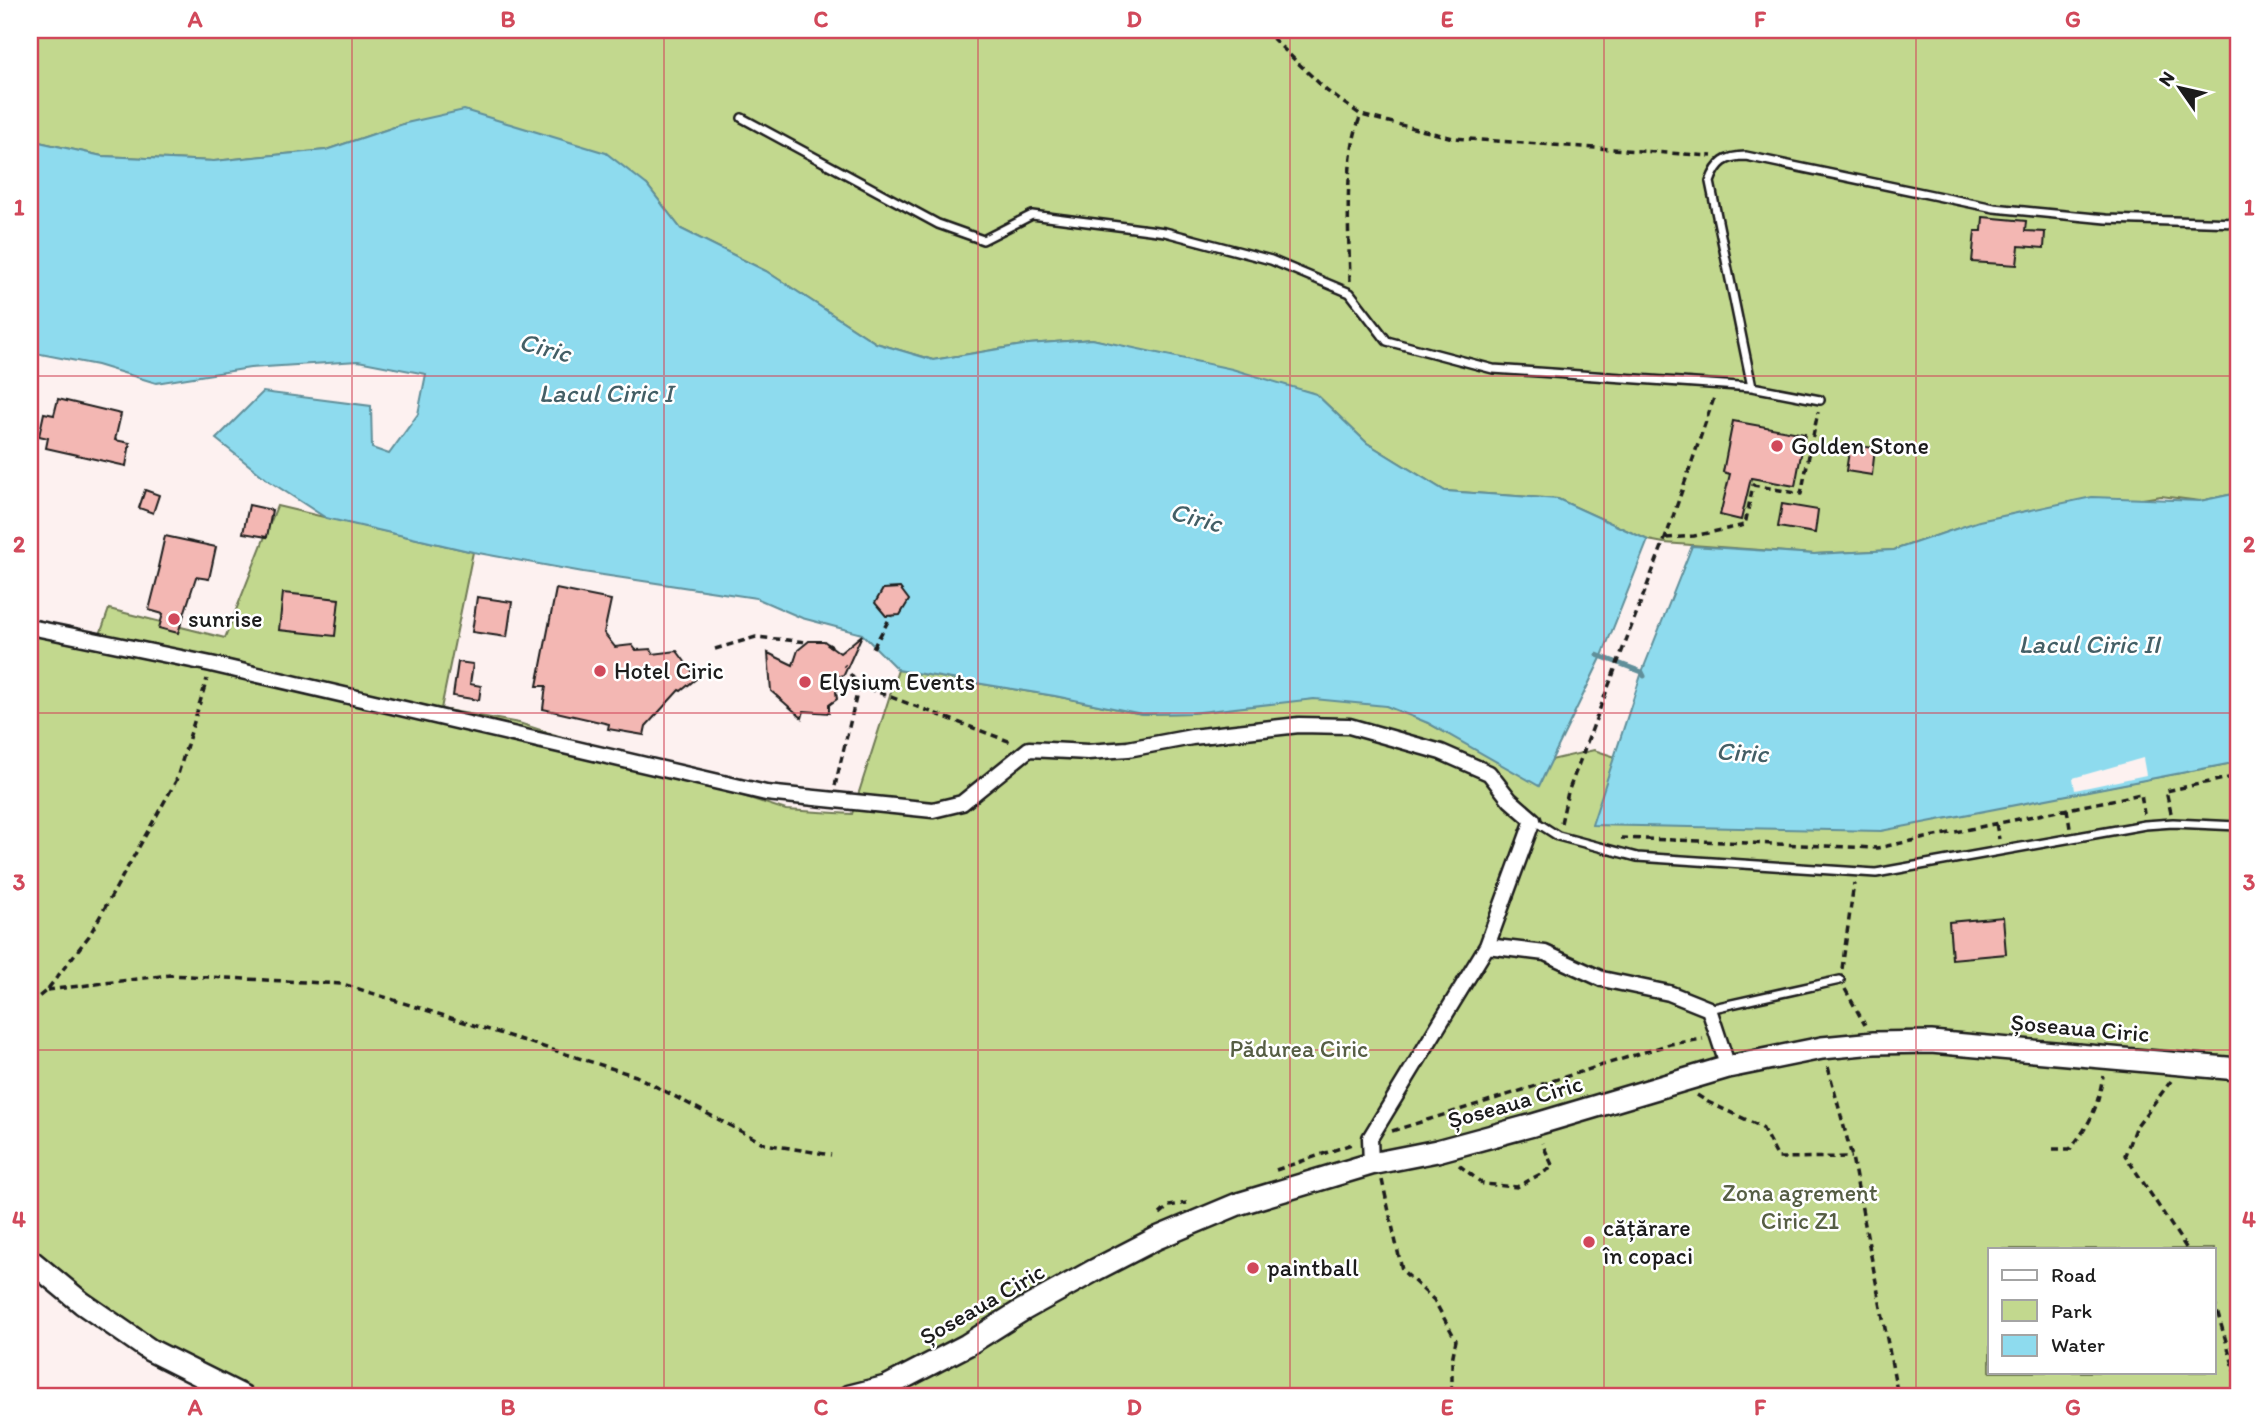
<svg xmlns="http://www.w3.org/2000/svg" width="2268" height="1426" font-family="Itim,sans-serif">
<rect width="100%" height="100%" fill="#fdf1f0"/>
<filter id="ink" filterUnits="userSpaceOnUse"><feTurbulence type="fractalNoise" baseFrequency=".0143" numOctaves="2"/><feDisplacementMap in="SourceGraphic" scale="14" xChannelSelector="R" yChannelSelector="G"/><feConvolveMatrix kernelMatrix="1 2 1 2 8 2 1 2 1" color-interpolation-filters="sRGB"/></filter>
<g filter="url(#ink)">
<path fill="#c2d88e" stroke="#6f7a55" stroke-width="2" fill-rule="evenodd" d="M30,30H2238V493L2200,501L2161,496L1956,529L1894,550L1814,554L1664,543L1648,540L1558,499L1445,491L1367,443L1316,394L1092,339L1029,344L933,360L876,343L766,271L681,229L647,185L406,123L326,150L214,161L102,156L30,140Z
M277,506L473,552L441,709L519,723L786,810L852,814L898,670L1055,696L1142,714L1191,713L1235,708L1277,695L1380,699L1428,723L1513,769L1594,750L1841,830L2064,795L2238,762V1396H233L30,1260V626L96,646L109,609L225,638ZM1990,1249H2214V1372H1990Z"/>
<path fill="#8edbee" stroke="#608f9a" stroke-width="2" d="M464,110L606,153L647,185L681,229L766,271L876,343L933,360L1029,344L1092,339L1232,369L1316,394L1367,443L1445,491L1558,499L1648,540L1602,656L1539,786L1428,723L1386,706L1314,699L1191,713L1142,714L1055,696L898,670L862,634L802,618L756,598L583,572L473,552L326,518L269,481L216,439L263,392L371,406L372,448L389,454L418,414L426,374L358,361L250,368L156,383L97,365L30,352V140L102,156L214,161L326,150L406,123Z
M2238,493V762L1881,831L1592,825L1642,672L1692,546L1814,554L1894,550L1979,521L2092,497L2200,501Z"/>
<path fill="#fdf1f0" d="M2143,758L2146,775L2075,790L2073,778Z"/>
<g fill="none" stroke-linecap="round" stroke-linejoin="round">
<path stroke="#608f9a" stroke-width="5" d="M1597,655L1642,672L1644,676"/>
</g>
<path fill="#f3b7b3" stroke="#1c1c1c" stroke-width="2" d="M1983,217L2026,221L2025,231L2045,232L2044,248L2019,246L2017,265L1972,262L1975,231H1982Z
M58,399L121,414L115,440L130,443L126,466L46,448L48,438L39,436L44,413L54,415Z
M1733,421L1805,434L1795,486L1751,478L1741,520L1720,515L1730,474L1723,472Z
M1850,445L1875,448L1872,475L1846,471Z
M145,490L159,495L153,513L139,508Z
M1782,504L1818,510L1815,533L1778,527Z
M249,505L272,510L267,537L243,533Z
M165,536L216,547L209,579L196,577L178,633L159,628L163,614L149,610L160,567H158Z
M900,588L909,600L900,615L886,616L875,603L883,589Z
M556,589L611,600L604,633L615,647L632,645L636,650L651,649L653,654L677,651L697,678L681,691L679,690L646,726L644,735L608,729L609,724L543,709L546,686H537Z
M283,593L339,599L335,636L279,630Z
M477,597L512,602L507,637L472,632Z
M862,635L844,675L838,677L841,686L836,692L837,699L829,705V713L804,711L802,718L771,691L768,653L793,665L798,650L809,641H824L840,653Z
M458,662L473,664L470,684L481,686L479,700L453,696Z
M2003,917L2006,954L1952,959L1949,922Z"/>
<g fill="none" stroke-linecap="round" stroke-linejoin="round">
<g stroke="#1c1c1c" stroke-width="12">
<path id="lane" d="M742,118L938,224L983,240L1032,215L1165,232L1271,260L1350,293L1387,341L1493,369L1752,387
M1820,400L1752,387L1710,182C1717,162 1726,156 1746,156L1994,208L2106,219L2238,223
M1533,820L1558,836L1637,857L1876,873L2145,825L2173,823L2238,826
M1709,1009L1840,980"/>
</g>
<g stroke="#1c1c1c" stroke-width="19">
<path id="street" d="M30,627L211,664L766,793L933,810L962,803L1029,749L1088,752L1128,749L1192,737L1299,725L1349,726L1441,752L1489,773L1510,800L1533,820L1487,946L1370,1138L1371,1164
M1487,946L1545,953L1602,979L1669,993L1709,1009L1728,1067"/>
</g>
<g stroke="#1c1c1c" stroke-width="26">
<path id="secondary" d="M30,1260L82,1303L150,1350L242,1396
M850,1396L886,1387L967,1345L1021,1311L1095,1270L1157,1238L1238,1204L1371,1164L1437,1151L1533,1125L1728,1067L1822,1048L1874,1043L1931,1042L2238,1069"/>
</g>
<path stroke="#1c1c1c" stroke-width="3.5" stroke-dasharray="7 5" stroke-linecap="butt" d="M1264,30L1327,91L1361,115L1453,138L1712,156
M1350,281C1349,234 1343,158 1361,115
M1666,538L1694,536L1745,525L1753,485L1801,494L1818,412
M827,644L832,647
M873,648L891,616
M715,649L756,637L808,642
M844,665L845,666
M850,674L859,685L1011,742
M835,786L859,685
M2067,809L2070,828
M2171,813L2166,791L2238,776
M1561,823L1568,792L1668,531L1715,395
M1996,824L1999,839
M1621,838L1877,848L2141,794L2144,814
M1842,969L1854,883
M1845,989L1865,1025
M47,990L170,975L343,984L636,1076L765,1144L831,1155
M30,1004L47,990L89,936L176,781L207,679
M1828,1067L1852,1157L1898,1396
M2171,1081L2135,1128L2125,1155L2187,1249
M1697,1095L1708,1102L1762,1127L1778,1158L1852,1157
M1392,1131L1670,1044L1703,1039
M2053,1149H2070C2091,1123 2097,1109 2103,1076
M1459,1165L1483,1184L1517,1187L1553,1167L1542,1143
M1276,1170L1355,1143
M1382,1180L1402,1270L1434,1300L1456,1340L1452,1360V1396
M1160,1214L1169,1206L1187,1203
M2214,1301L2238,1381"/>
<use href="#lane" stroke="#fff" stroke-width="7"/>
<use href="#street" stroke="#fff" stroke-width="14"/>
<use href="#secondary" stroke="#fff" stroke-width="21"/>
</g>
</g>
<path fill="none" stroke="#d1495b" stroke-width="2" stroke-opacity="0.55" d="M352,30V1396M664,30V1396M978,30V1396M1290,30V1396M1604,30V1396M1916,30V1396M30,376H2238M30,713H2238M30,1050H2238"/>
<g fill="#d1495b" stroke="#fff" stroke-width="2.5">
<circle cx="1777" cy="446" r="7"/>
<circle cx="174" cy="619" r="7"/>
<circle cx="600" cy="671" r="7"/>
<circle cx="805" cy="682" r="7"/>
<circle cx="1589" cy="1242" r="7"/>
<circle cx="1253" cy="1268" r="7"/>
</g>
<g text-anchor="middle" stroke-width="5" stroke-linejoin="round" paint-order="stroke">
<g font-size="24" fill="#1c1c1c" stroke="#fff" text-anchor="start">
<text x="1791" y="454">Golden Stone</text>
<text x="188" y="627">sunrise</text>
<text x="614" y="679">Hotel Ciric</text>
<text x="819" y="690">Elysium Events</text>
<text x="1603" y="1236">cățărare<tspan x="1603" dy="28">în copaci</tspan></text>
<text x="1267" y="1276">paintball</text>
</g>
<g font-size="24" fill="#1c1c1c" stroke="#fff">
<text transform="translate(2080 1028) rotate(5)" y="8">Șoseaua Ciric</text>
<text transform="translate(1515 1102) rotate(-16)" y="8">Șoseaua Ciric</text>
<text transform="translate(982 1304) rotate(-30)" y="8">Șoseaua Ciric</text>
</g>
<g font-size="24" fill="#565e44" stroke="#fff">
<text x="1299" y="1057">Pădurea Ciric</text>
<text x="1800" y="1201">Zona agrement<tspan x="1800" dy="28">Ciric Z1</tspan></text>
</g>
<g font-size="26" font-style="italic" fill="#445f66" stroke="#fff">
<text transform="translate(545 347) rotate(15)" y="9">Ciric</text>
<text x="606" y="402">Lacul Ciric I</text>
<text transform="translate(1196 517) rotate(15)" y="9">Ciric</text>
<text x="2089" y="653">Lacul Ciric II</text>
<text transform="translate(1742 752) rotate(3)" y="9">Ciric</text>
</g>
</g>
<rect width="2268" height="1426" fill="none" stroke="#fff" stroke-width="77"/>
<rect x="1988" y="1248" width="228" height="126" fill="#ffffff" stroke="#a4a4a4" stroke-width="2"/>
<rect x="2002" y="1270" width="35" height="10" fill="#ffffff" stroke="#a4a4a4" stroke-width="2"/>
<text x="2051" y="1282" font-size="21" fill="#1c1c1c">Road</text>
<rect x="2002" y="1300" width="35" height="21" fill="#c2d88e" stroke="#a4a4a4" stroke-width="2"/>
<text x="2051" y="1318" font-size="21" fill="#1c1c1c">Park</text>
<rect x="2002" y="1335" width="35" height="21" fill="#8edbee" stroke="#a4a4a4" stroke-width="2"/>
<text x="2051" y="1352" font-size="21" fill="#1c1c1c">Water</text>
<g transform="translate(2180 88) rotate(304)" stroke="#ffffff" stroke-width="5" paint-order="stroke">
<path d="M0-5L12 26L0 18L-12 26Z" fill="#1c1c1c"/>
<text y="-10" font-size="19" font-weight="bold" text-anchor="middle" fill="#1c1c1c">N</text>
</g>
<rect x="38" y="38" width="2192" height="1350" fill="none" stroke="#d1495b" stroke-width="2.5"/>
<g font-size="23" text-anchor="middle" font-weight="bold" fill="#d1495b">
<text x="195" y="27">A</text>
<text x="508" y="27">B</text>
<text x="821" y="27">C</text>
<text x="1134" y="27">D</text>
<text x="1447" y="27">E</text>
<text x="1760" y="27">F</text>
<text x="2073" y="27">G</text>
<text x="19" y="215">1</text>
<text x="2249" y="215">1</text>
<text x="19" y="552">2</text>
<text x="2249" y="552">2</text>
<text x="19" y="890">3</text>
<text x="2249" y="890">3</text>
<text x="19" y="1227">4</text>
<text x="2249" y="1227">4</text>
<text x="195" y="1415">A</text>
<text x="508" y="1415">B</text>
<text x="821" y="1415">C</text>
<text x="1134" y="1415">D</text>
<text x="1447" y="1415">E</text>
<text x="1760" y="1415">F</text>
<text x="2073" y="1415">G</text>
</g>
</svg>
